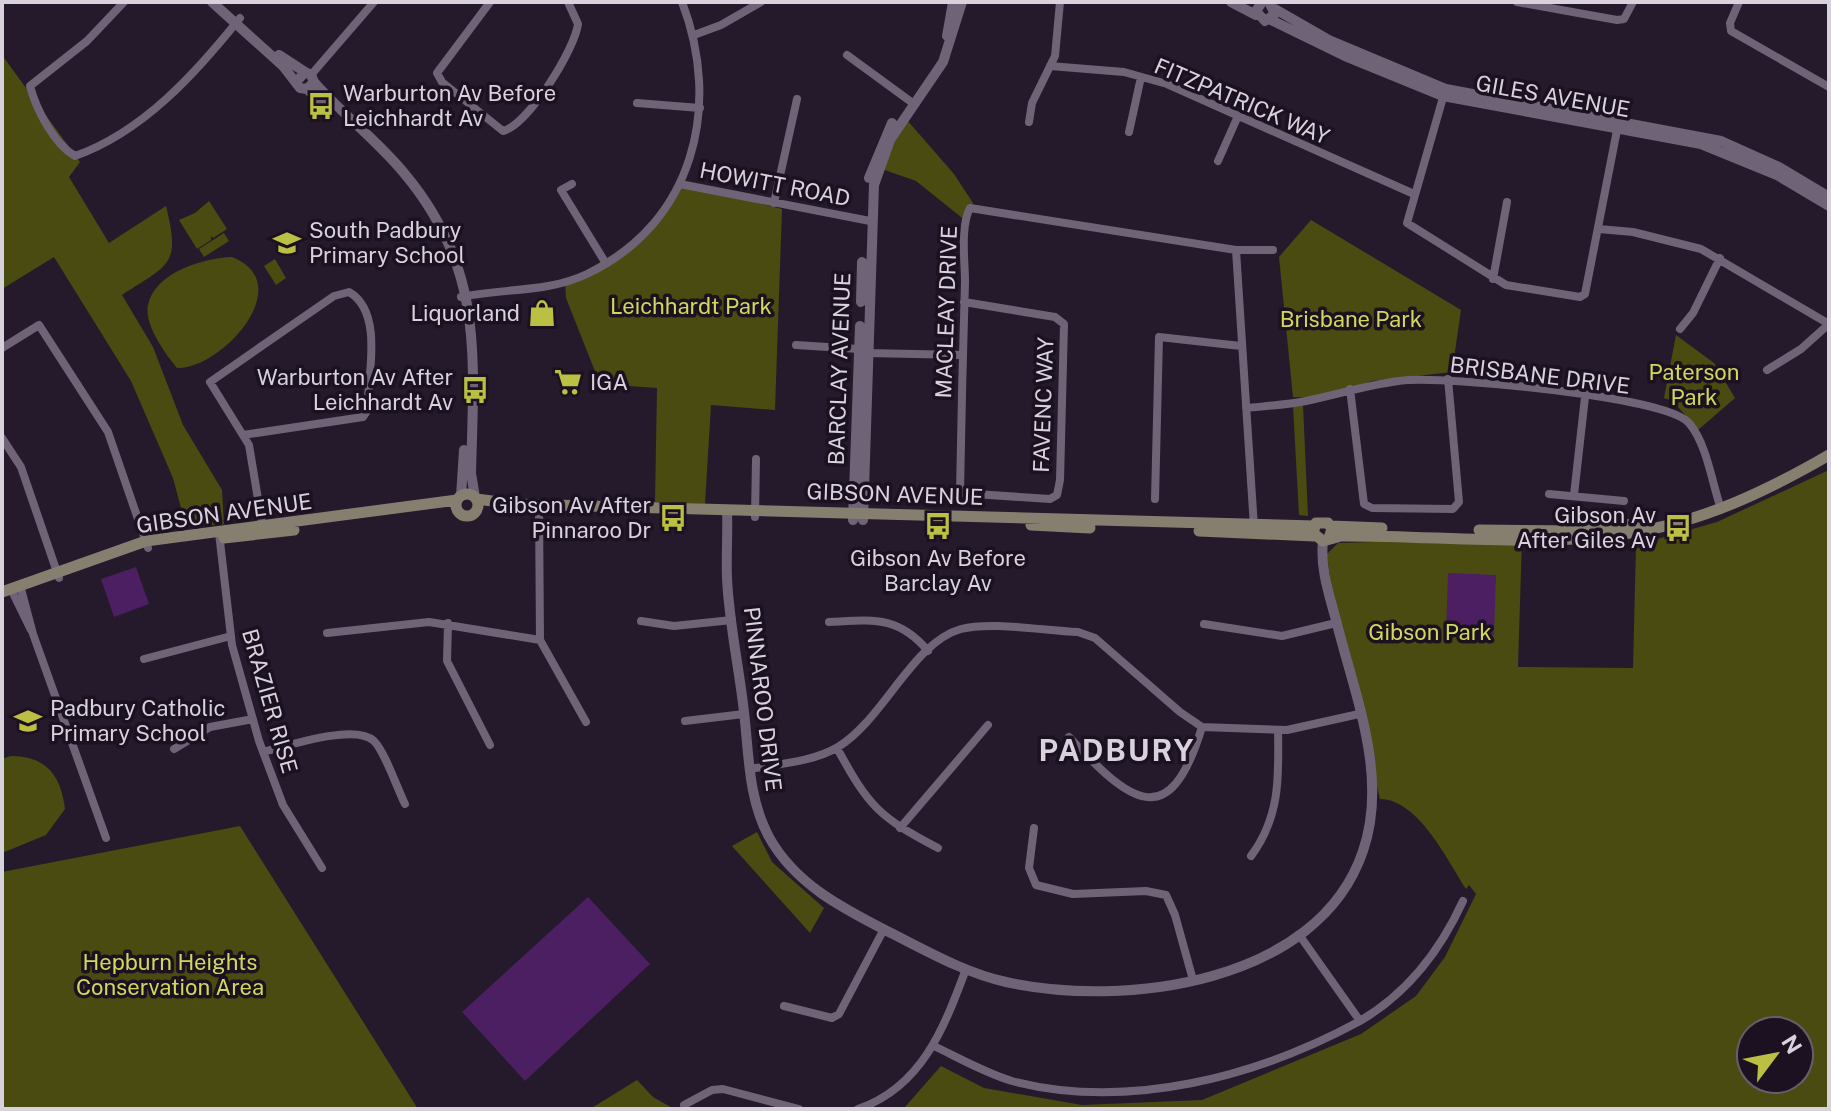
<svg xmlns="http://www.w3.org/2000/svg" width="1831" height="1111" font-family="'Public Sans',sans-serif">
<rect width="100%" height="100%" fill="#241a2b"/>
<path fill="#494b11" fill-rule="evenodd" d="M2,55L80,162L69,177L109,243L166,206C181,266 169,264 122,295L153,347L183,425L222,490L224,524L186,527L173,478L131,381L54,257L2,289Z
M907,120L954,174L973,203L966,221L916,181L879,168Z
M680,184L782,209L775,410L711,405L705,504L655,502L657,388L600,384L566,298L565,282C622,252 643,236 680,184Z
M209,201L227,229L213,238L211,236V240L197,249L179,220L195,213Z
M1311,220L1461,310L1452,372L1372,381L1322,398L1293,397L1279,257Z
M224,233L229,241L204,257L199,249Z
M232,257C300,284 220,370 177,368C165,353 144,325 148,305C155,272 204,258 232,257Z
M275,259L286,278L276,285L264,266Z
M1676,335L1714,363L1735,398L1698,430L1673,401L1664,398Z
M1303,405L1308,516L1299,515L1293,406Z
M1829,470V1109H897L905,1107L941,1066L984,1088L1082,1105L1202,1100L1361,1034L1416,996L1445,957L1476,894L1469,885L1466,889C1448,861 1418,799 1380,799L1333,601L1327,554L1338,543L1522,538L1518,667L1633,668L1636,545L1717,522ZM1751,1031H1799V1079H1751Z
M11,756C46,756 61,775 65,809L46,835L2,853V759Z
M240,826L418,1109H2V872Z
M757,832L772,862L824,908L810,933L732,846Z
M637,1080L653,1097L674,1109H590Z"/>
<path fill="#4b1f62" d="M136,567L149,604L114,617L101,579Z
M1448,573L1496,575L1494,635L1446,633Z
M588,897L650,964L525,1081L462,1012Z"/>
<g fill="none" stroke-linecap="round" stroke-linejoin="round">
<path stroke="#6f6377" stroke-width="8" d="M124,2L87,41L30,86C36,109 54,144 75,156C143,132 196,73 240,18
M490,2L437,73L442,82L503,131C528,125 575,49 578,24L568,2
M1517,2L1617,20L1624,19L1633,2
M1739,2L1730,23L1731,31L1829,87
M694,35L721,25L761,2
M847,55L914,104
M1050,66L1124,72L1167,84L1414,194
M311,75L374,2
M1444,94L1407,223L1506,285L1580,297L1585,294L1618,125
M637,103L700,108
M1029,122L1032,103L1055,56L1060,2
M1129,132L1141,77
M1218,161L1238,116
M572,184L561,190L605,262
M680,184L870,221
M774,203L797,99
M1599,229L1633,232L1701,249L1829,324
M1236,250H1273
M1493,279L1507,202
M461,297C504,288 547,293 587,274C694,223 722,106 682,2
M964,302L1055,317L1064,324L1060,480L1057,495L1050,499L960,493C961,423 963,352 965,282C965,260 960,227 970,208L1236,250L1254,527
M1680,329L1693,313L1720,258
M796,345L859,349L866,353L963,355
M2,348L39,325L108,432L148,548
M1767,370L1801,349L1829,324
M1350,389L1364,504L1372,508L1453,509L1459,502L1448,379
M1246,408C1266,406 1286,405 1306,401C1341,394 1372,383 1408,380C1450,377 1665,396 1689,423C1707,444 1712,483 1721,509
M243,435L363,417L367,411C368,376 384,312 349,292L334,296L210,382L249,445L263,529
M2,438L21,467L59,578
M1549,494L1624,501
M1574,495L1585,397
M1155,499L1159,337L1241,346
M539,505L540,640L586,722
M755,517L756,459
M219,533L232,645L259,741L283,805L322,868
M20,585L33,634L106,838
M11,589L31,630
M641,621L674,626L732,620
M829,622C872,620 898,615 928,651
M448,623L447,661L490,745
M1204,624L1282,636L1336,623
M327,633L429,622L540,640
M144,659L231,636
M685,721L744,714
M1069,737C1129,801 1169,836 1202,727
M837,748C869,807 879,817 938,848
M174,749L210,727L253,719
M263,752C287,746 355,723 374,741C385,752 397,788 405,804
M749,769C778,764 813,762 838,747C883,720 913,642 961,629C992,621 1045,631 1078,632L1095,638L1180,712L1202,727L1287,730L1359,714
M900,828L988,725
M1034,828L1029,868L1036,885L1073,894L1146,891L1166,895L1175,915L1193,980
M1251,856C1280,817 1279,777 1278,730
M784,1006L832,1018L839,1014L884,929
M1360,1021C1408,993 1440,951 1463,901
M934,1046C959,1058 985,1073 1012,1081C1128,1111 1257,1077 1360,1021L1300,936
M684,1105L712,1090L723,1089L799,1109
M858,1109C922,1087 944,1028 966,969"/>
<path stroke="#6f6377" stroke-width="10" d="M212,2L283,66L300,88L307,89L314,82L311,75L305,72L297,81
M1231,2L1256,15
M1262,2L1256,11L1265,21L1275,14L1269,2
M1275,9L1329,40L1446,89L1721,141L1779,167L1829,197
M1271,20L1345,56L1443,96L1701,144L1777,175L1829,206
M947,36L953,2
M279,55L305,72
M314,82C342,114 377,140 404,173C484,268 474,356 471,473L475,497
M307,89L329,109
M869,178L892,123
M861,302L862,262
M461,496L464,450
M727,510C728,532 726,555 727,578C729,623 739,667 744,712C749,754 748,798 769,837C795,884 842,908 889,932C927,951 965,973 1006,982C1124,1008 1318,984 1363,851C1389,776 1354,693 1336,620C1329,594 1320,568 1323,541
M853,520L860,326
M863,520L874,185L890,140L943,62L962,2"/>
<path stroke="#867f70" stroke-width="11" d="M456 505a11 11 0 1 1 22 0a11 11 0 1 1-22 0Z
M476,499L516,504L1314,526
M1031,525L1090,528
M1331,526L1382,528
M1479,530L1579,531L1649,522
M1199,531L1314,536
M224,538L294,530
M1329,538L1332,529L1328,523H1316L1313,533L1323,541L1341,536C1436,535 1536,548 1630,533C1702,522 1767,491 1829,455
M2,592L146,541L457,500"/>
</g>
<defs>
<g id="bus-bare" transform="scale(2.16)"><path d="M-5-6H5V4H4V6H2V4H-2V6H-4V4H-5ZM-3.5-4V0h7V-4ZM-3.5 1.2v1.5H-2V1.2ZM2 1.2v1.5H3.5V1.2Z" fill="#bbc044" stroke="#1b1121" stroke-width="2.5" paint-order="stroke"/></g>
<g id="school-bare" transform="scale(2.16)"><path d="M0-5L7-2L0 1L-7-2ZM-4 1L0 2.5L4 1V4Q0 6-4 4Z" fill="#bbc044" stroke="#1b1121" stroke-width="2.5" paint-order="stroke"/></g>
<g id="shop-bare" transform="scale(2.16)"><path d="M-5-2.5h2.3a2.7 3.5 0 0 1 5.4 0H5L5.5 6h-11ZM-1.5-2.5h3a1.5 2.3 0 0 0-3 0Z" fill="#bbc044" stroke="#1b1121" stroke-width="2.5" paint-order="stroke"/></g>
<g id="supermarket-bare" transform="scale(2.16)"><path d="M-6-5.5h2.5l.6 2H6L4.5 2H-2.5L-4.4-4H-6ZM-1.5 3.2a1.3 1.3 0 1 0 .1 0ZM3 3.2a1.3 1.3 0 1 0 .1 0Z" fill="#bbc044" stroke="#1b1121" stroke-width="2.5" paint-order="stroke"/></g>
</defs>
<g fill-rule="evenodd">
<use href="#bus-bare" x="321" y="106"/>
<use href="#school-bare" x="287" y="243"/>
<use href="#shop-bare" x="542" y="313"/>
<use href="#supermarket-bare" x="568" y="382"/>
<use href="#bus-bare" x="475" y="390"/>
<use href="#bus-bare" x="673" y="518"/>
<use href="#bus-bare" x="938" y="526"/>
<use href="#bus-bare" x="1678" y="528"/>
<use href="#school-bare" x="28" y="721"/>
</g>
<g text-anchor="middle" stroke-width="7" stroke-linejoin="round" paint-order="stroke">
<g font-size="22" fill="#d8d2dd" stroke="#1b1121" text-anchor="start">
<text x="343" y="101">Warburton Av Before<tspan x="343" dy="25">Leichhardt Av</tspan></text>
<text x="309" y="238">South Padbury<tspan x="309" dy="25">Primary School</tspan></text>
<text x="520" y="321" text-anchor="end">Liquorland</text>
<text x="453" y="385" text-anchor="end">Warburton Av After<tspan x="453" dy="25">Leichhardt Av</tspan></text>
<text x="590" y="390">IGA</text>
<text x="651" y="513" text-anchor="end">Gibson Av After<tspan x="651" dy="25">Pinnaroo Dr</tspan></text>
<text x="1656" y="523" text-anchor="end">Gibson Av<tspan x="1656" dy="25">After Giles Av</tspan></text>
<text x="938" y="566" text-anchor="middle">Gibson Av Before<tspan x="938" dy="25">Barclay Av</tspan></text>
<text x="50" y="716">Padbury Catholic<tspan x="50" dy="25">Primary School</tspan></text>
</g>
<g font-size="22" fill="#d8d2dd" stroke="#1b1121">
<text transform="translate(1553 96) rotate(10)" y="8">GILES AVENUE</text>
<text transform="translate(1242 101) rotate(23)" y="8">FITZPATRICK WAY</text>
<text transform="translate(775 184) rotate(11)" y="8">HOWITT ROAD</text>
<text transform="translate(946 312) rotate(-88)" y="8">MACLEAY DRIVE</text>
<text transform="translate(839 369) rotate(-88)" y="8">BARCLAY AVENUE</text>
<text transform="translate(1540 375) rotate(7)" y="8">BRISBANE DRIVE</text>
<text transform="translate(1043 405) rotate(-88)" y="8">FAVENC WAY</text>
<text transform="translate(895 494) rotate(2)" y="8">GIBSON AVENUE</text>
<text transform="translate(224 513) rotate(-8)" y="8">GIBSON AVENUE</text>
<text transform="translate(763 699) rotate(83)" y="8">PINNAROO DRIVE</text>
<text transform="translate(270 701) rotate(74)" y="8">BRAZIER RISE</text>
</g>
<g font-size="22" fill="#d3d85b" stroke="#1b1121">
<text x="691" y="314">Leichhardt Park</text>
<text x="1351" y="327">Brisbane Park</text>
<text x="1694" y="380">Paterson<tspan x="1694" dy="25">Park</tspan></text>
<text x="1430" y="640">Gibson Park</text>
<text x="170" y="970">Hepburn Heights<tspan x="170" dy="25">Conservation Area</tspan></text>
</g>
<g font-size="30" font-weight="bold" letter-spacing="2" fill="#d8d2dd" stroke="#1b1121">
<text x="1117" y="761">PADBURY</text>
</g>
</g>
<rect width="1831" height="1111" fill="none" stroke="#d8d2dd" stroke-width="8"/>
<g transform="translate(1775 1055) rotate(58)"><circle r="38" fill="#1b1121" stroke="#675e6c" stroke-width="2"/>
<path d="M0-6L14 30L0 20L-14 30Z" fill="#bbc044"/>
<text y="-12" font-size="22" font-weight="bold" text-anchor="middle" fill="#d8d2dd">N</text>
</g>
</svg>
